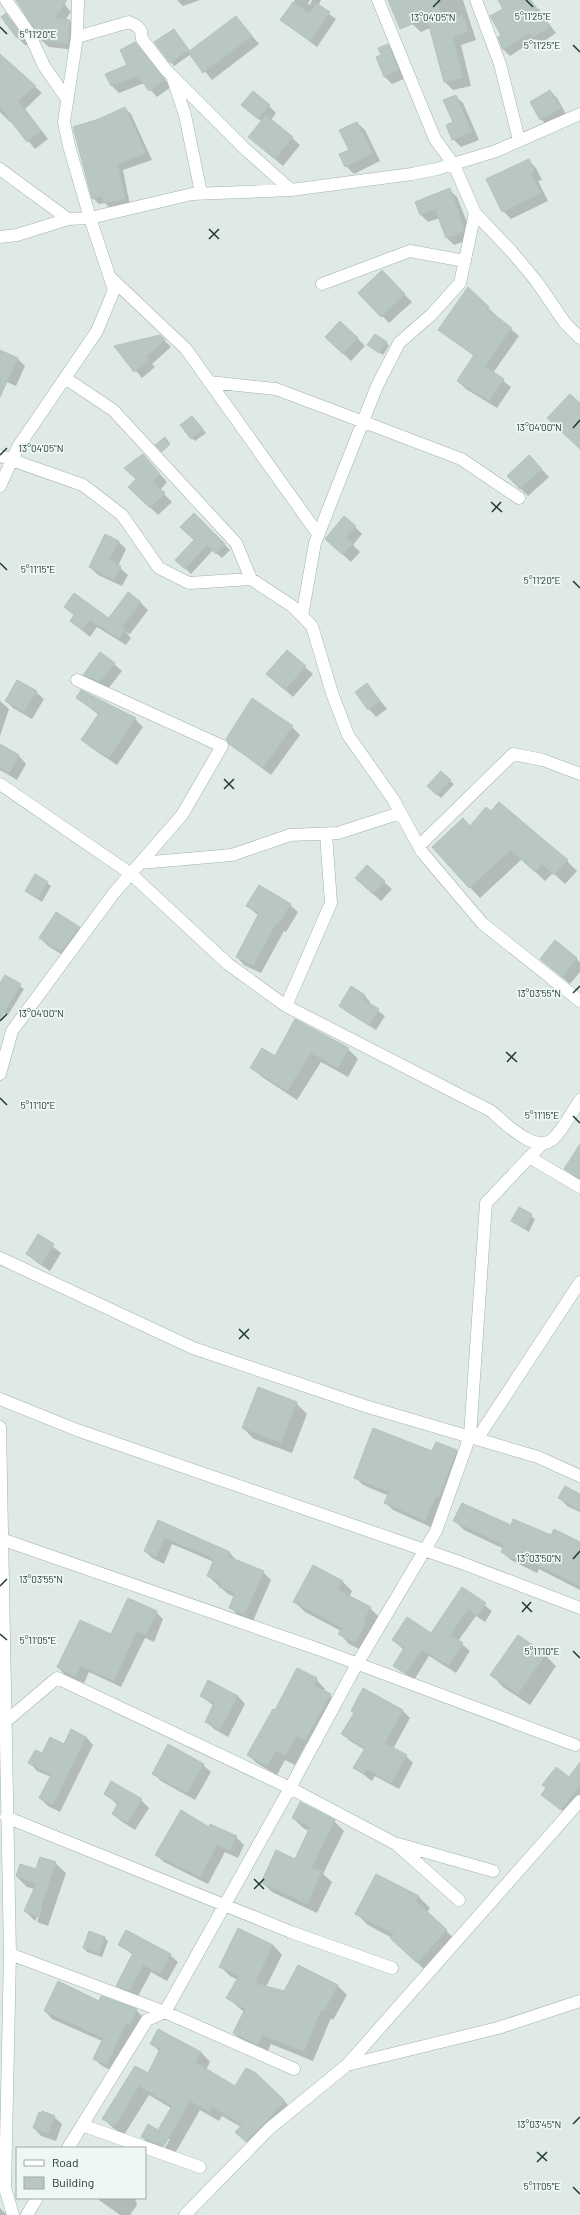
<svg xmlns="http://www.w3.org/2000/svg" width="580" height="2215" font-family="Barlow,sans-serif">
<rect width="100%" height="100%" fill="#dfeae7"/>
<path fill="#0003" d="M18,0H61L71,12L65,20L70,21L76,28L75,50L49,47L41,40Z
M177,0H200L183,6Z
M295,0H310L308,4L310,5L312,0H321L318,6L336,19L317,47L281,20Z
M389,0H463L476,40L461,45L471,86L453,90L445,82L430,28L421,32L400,13Z
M499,0H531L556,33L540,44L536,39L510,56L504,50L499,37L502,35L505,9Z
M6,14L13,22L29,45H25L17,37Z
M236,17L259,44L212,80L191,54L174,66L171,62L174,30L190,52Z
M135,43L171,87L157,97L144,83L119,93L112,86L129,65Z
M388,45L395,53L406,78L392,84L384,76L382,56Z
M0,56L42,93L25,109L48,139L35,149L12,121L10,122L0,112Z
M550,91L557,98L567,116L548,127L541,119Z
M455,96L463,103L479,140L461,147L453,139Z
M269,106L276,113L271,120L300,145L283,166L249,137L262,122L250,112Z
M125,108L131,114L152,160L123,170L130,205L111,209L105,203L99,204L93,198L99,120Z
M357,123L365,130L380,161L354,174L346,166Z
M528,160L536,168L542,180L538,181L548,201L511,219L503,211Z
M449,190L457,197L472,235L471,239L454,245L447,238L440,218L428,222L421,215Z
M382,272L412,302L389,323L360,293Z
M488,308L496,315L495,316L519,336L493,373L511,387L497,408L466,389L458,381L474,356L439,330Z
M160,336L171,347L152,364L155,367L142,378L116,347Z
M357,338L365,346L351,361L334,345Z
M386,342L389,346L383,355L372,348Z
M0,351L18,359L25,366L16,386L0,379Z
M196,421L206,433L195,441L191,438Z
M143,455L167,482L160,490L172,502L158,515L130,487L137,479Z
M529,456L549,477L528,496L508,476Z
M194,514L230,550L222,558L213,550L191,574L177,560L195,540Z
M355,527L362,534L353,545L360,552L351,562L326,539Z
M118,541L126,549L118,566L128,575L122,586L98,575L90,567Z
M140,602L148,610L130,634L126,632L131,638L126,645L97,627L90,637L71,621L75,616L65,607L115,624L111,618Z
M287,651L313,674L293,697L275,681Z
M114,664L122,671L108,689L92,682L85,675Z
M367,684L387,709L376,717L369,709Z
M36,692L44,699L32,719L13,708L6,701Z
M77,698L135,719L143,727L117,765L90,747L83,740L99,715Z
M0,701L9,709L0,736Z
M292,727L300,735L271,775L230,744Z
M4,748L19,756L26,764L17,780L0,770V755Z
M450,781L454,784L441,798L429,786Z
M470,827L567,861L577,871L565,884L553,873L545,881L522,859L480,898L433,848Z
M384,882L392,889L381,901L364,886Z
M47,883L51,886L42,902L26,891Z
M290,905L298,912L286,932L284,931L261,973L244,965L237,957L259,916L247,906Z
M79,928L86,935L69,959L48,946L40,938Z
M556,941L580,962V972L570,984L541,959Z
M6,977L24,989L8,1015L0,1011V987Z
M364,995L370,1002L369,1004L385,1016L376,1030L347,1012L340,1006Z
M348,1049L358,1059L348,1077L321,1062L297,1100L262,1077L252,1067L275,1057Z
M580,1146V1181L565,1169Z
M519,1208L535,1219L529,1232L512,1221Z
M39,1236L61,1253L50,1271L35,1261L28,1254Z
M296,1403L307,1414L292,1453L254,1439L243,1428Z
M456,1451L464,1459L433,1528L393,1510L386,1503L389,1496L363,1485L355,1477L433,1453Z
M580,1495V1512L567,1506L560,1498Z
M159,1521L229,1552L236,1560L263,1572L271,1580L253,1621L238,1615L230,1607L235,1597L228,1594L208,1576L214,1562L172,1544L164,1564L152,1558L145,1551Z
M455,1521L512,1526L580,1543V1590L539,1569L537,1573L511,1560L502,1552L504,1549L464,1530Z
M342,1581L352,1591L349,1597L370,1608L380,1618L365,1652L349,1644L340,1634L341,1631L305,1612L295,1602Z
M462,1588L492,1611L485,1622L476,1616L458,1641L470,1651L456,1673L429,1656L414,1680L394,1666L404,1650L393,1640L431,1634Z
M156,1612L163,1619L154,1642L145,1638L121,1687L89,1672L84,1683L65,1675L58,1667Z
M545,1655L556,1666L530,1705L503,1687L492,1675Z
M316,1679L325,1689L324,1691L340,1704L314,1749L306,1744L295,1765L285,1760L277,1775L258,1764L248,1755L275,1712Z
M364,1689L403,1711L410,1718L393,1749L406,1756L413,1763L399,1789L375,1776L372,1781L355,1768L365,1750L350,1741L343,1734L355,1713Z
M201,1696H238L245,1704L228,1737L214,1729L206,1721L214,1706Z
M86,1737L93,1745L60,1812L48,1806L40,1798L51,1777L37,1771L30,1763L42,1755Z
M580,1764V1804L570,1817L543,1795L547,1789L569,1778Z
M203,1765L211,1772L195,1800L161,1781L153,1773Z
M105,1794L141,1800L149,1808L135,1830L121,1821L113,1814L118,1805Z
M293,1818L334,1821L344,1831L323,1874L332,1882L317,1913L272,1892L262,1882L295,1860L309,1831L303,1828Z
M209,1828L236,1837L244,1845L238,1858L225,1852L208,1884L164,1862L156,1855Z
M55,1863L66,1873L48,1926L37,1922L42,1908L35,1921L25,1911L35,1889L27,1887L17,1877L21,1865L37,1871Z
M418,1896L430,1908L427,1913L458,1942L429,1974L392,1938L368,1925L357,1914Z
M104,1937L108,1941L102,1957L87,1952L84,1948Z
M120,1945L170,1955L178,1962L167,1981L151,1972L137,1998L124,1993L117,1985L133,1955Z
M273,1945L282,1955L266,1987L284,1993L326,1980L338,1986L347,1995L333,2020L331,2018L313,2061L271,2044L267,2053L243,2042L234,2033L244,2012L228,1998L238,1980L230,1976L221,1967Z
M99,2002L136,2010L144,2018L115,2072L102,2066L94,2058L102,2041L52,2019L45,2011Z
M159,2030L201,2052L210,2062L206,2070L235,2087L284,2101L294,2111L256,2151L246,2141L241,2127L222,2116L219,2121L200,2110L174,2155L163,2151L170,2139H167L161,2150L151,2146L142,2137L159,2131L171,2108L149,2095L124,2135L113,2128L103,2118L148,2075L160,2052L152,2044Z
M0,2107L4,2112V2127H0Z
M54,2117L62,2124L56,2141L41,2136L34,2128Z
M96,2198H135L137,2205L130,2215H120Z
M0,2208L7,2215H0Z"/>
<path fill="#b8c7c3" stroke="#b2c3be" d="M16,0H67L55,18L70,20L68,44L41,40Z
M388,0H436L443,18L446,17L447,21L463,15L468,32L453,37L463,78L444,82L427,18L400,29Z
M498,0H530L537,11L539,9L550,27L532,38L530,33L503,50L498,37L501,35L490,16L503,9Z
M293,2L309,13L316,3L330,12L310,41L280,20Z
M6,13L22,37L23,38L16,37L1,17Z
M236,16L252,36L203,73L188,52Z
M174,29L189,50L170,63L154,42Z
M135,42L165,79L149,91L138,76L111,86L105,74L127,65L120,50Z
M388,44L399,70L384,77L376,57L381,55L378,48Z
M0,54L36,86L18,101L41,131L27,142L0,107Z
M550,90L561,108L540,120L530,102Z
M253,91L270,105L258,119L241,105Z
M456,95L472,132L452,140L446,125L453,122L443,100Z
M125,107L146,153L118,164L125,199L103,203L102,196L92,199L73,127L99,119Z
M266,115L293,137L275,159L248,137Z
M357,122L373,153L345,167L339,154L349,150L339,130Z
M529,159L535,172L531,174L541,193L502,212L486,179Z
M450,188L464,227L463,232L446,238L435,209L420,215L415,202Z
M382,270L405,294L381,317L358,293Z
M468,287L489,307L487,309L512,328L485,366L504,379L489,401L457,381L474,355L438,330Z
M340,321L358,338L343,354L325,337Z
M375,334L387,342L379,353L367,345Z
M160,335L165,340L146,357L149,360L134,372L114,346Z
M0,350L18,358L0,397Z
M570,394L580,403V449L547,418Z
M192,416L203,429L191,439L180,425Z
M165,437L170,444L162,452L155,445Z
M143,454L160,474L153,482L165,493L150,508L128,487L136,479L124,468Z
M529,455L542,469L520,489L507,476Z
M194,513L225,544L216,554L207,545L185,569L175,560L194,540L180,527Z
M344,516L356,526L346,537L353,543L343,555L325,539Z
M105,534L119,541L109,560L121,566L114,580L89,567Z
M128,592L141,602L122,627L109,618Z
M74,593L125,630L119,639L90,620L82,630L70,621L74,615L64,607Z
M287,650L306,666L285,690L266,674Z
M100,652L115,663L100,682L83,675Z
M17,680L37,691L24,712L5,701Z
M367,683L380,701L368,710L355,692Z
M81,690L136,718L109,758L81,740L99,713L76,698Z
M252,698L293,726L263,768L229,744L226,739Z
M0,744L19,755L9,773L0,768Z
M441,771L451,780L437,795L427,786Z
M499,802L568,860L554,875L542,864L535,872L511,850L469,888L432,847L463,818L470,826L486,807L491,811Z
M367,865L385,881L373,894L355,878Z
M35,874L48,882L38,899L25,891Z
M259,885L291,904L278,925L276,924L253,966L236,957L259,913L246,906Z
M56,912L80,927L61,952L39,938Z
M555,940L577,958L562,977L540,959Z
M5,975L21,984L0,1020V983Z
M351,986L365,995L362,999L379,1009L369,1025L339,1006Z
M295,1019L349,1048L338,1068L311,1053L287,1091L250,1068L262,1048L275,1056Z
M580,1144V1178L564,1169Z
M519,1207L532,1214L525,1229L511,1221Z
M38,1234L54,1244L42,1264L26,1254Z
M258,1387L297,1402L281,1443L242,1428Z
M373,1428L432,1451L436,1442L457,1450L439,1497L436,1496L425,1521L384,1503L389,1492L354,1478Z
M565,1486L580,1494V1510L558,1498Z
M462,1503L511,1525L513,1519L551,1535L554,1529L580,1542V1586L530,1561L528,1565L509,1557L501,1552L504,1545L453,1521Z
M158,1520L230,1552L227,1556L264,1571L245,1614L229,1608L235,1593L219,1587L221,1582L207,1576L214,1559L165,1538L156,1557L144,1551Z
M313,1565L343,1581L338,1590L371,1607L364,1620L367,1621L355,1643L338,1634L342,1628L293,1602Z
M462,1587L486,1603L477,1616L468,1609L450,1635L463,1643L449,1666L422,1650L406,1674L393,1666L404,1648L392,1640L407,1617L431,1633Z
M128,1598L157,1611L146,1635L137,1631L114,1681L81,1666L76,1677L57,1667L80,1620L111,1634Z
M518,1635L546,1654L518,1694L490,1675Z
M297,1668L317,1678L313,1685L331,1694L305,1740L296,1736L285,1756L276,1751L267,1766L247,1755L273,1709L275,1710Z
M208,1680L238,1696L220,1730L205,1722L214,1703L200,1696Z
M363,1688L403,1710L385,1743L407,1755L391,1783L367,1769L364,1774L353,1768L365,1748L341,1734L354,1713L351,1711Z
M71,1729L86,1737L53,1805L39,1798L51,1775L28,1763L35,1750L42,1753L50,1737L64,1744Z
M168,1744L204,1764L187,1793L152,1774Z
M580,1762V1786L561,1810L541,1795L546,1788L542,1785L556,1767L569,1777Z
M111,1781L142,1799L127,1823L112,1814L118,1803L104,1794Z
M300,1802L335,1820L312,1867L322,1871L307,1904L261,1883L276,1850L295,1859L310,1827L292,1818Z
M181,1810L209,1827L210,1824L237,1836L230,1851L217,1845L200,1877L155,1855Z
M40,1857L56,1862L38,1917L24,1911L36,1884L16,1876L20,1864L36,1869Z
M376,1874L419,1896L416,1901L447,1930L417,1963L390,1938L394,1934L355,1914Z
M238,1928L273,1945L255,1983L284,1991L298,1965L338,1985L324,2011L321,2010L304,2052L262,2035L258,2045L233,2033L245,2009L226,1998L239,1976L219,1967Z
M126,1930L171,1954L160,1974L143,1965L130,1991L116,1986L133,1953L118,1945Z
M89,1931L105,1937L99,1954L83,1948Z
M58,1981L99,2001L101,1996L137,2009L130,2025L126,2023L107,2065L93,2059L103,2038L44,2011Z
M158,2029L201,2052L195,2062L235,2086L246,2068L256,2073L285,2101L246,2142L235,2132L242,2125L212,2107L209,2112L190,2101L164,2146L141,2137L148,2124L158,2130L172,2106L139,2086L115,2126L102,2119L135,2066L148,2073L160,2049L150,2044Z
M42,2111L55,2116L48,2134L33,2128L39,2112L41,2113Z"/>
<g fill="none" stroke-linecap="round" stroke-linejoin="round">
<g stroke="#a2b1ae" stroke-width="13">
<path id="minor" d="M6,0L29,33L44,66L67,99
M378,0L435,139L454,165L475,213L512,252L537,282L565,323L580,338
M476,0L500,64L519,140
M77,37L129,22L137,26L141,31L142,39L166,70L244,148L291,190
M173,79L185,115L201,193
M0,169L68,219
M0,237L17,235L68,219L90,218L192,194L291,190L412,174L437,169L496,151L580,114
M110,277L186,349L318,534
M322,284L410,251L465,261
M65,378L113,410L236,543L251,579
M209,382L276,389L377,427L461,459L519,498
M0,456L83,485L122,515L159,568L189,583L251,579L292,606L312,626L332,693L348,735L393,799L422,852L482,923L580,1001
M0,486L18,447L97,331L114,290L90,218L69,146L64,122L77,37L78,0
M302,616L315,543L377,386L399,343L431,315L460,283L475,213
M0,784L131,874L228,964L286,1006L491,1111C504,1122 536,1156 554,1138C564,1128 572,1112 580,1100
M419,846L513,754L543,760L580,774
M140,863L232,855L290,835L338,833L400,813
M286,1006L331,903L326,834
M0,1074L12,1031L114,893L182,815L222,746L77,680
M529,1157L580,1187
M0,1258L193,1348L365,1406L538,1457L580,1476
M0,1399L77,1430L462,1563L580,1608
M0,1427L10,1954L5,2188L13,2215
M477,1439L580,1282
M4,1540L318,1649L575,1745
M5,1722L57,1678L290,1788L396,1844L459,1900
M6,1817L291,1932L392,1968
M398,1844L493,1871
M10,1954L165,2012L294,2069
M347,2065L498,2028L580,2001
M82,2125L200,2167
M68,2148L147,2020L165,2012L290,1788L357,1664L436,1531L470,1436L486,1203L542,1144
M27,2215L37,2198
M185,2215L270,2128L347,2065L580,1801"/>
</g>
<use href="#minor" stroke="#fff" stroke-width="12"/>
</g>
<path fill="none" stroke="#213936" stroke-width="1.5" d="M526,0L533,7M433,7L440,0M0,27L7,34M573,45L580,52M209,229L219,239M209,239L219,229M573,428L580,420M0,455L7,448M491,502L502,512M492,512L501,502M0,563L7,570M573,581L580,588M224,779L234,789M224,789L234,779M573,993L580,986M0,1021L7,1014M506,1052L517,1062M507,1062L516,1052M0,1098L7,1105M573,1116L580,1123M239,1329L249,1339M239,1339L249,1329M573,1559L580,1551M0,1586L7,1579M522,1602L532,1612M522,1612L531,1602M0,1634L7,1640M573,1651L580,1658M254,1879L264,1889M254,1889L264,1879M573,2124L580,2117M537,2152L547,2161M537,2162L547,2152M573,2187L580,2194"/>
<g font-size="10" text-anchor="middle" fill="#213936" stroke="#eff7f4" stroke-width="3.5" stroke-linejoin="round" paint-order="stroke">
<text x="533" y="20">5°11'25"E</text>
<text x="433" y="21">13°04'05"N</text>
<text x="38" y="38">5°11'20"E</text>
<text x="542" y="49">5°11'25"E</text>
<text x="539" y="431">13°04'00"N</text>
<text x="41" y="452">13°04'05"N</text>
<text x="38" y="573">5°11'15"E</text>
<text x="542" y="584">5°11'20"E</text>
<text x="539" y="997">13°03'55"N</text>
<text x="41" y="1017">13°04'00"N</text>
<text x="38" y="1109">5°11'10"E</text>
<text x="542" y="1119">5°11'15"E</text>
<text x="539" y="1562">13°03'50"N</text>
<text x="41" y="1583">13°03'55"N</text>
<text x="38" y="1644">5°11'05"E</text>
<text x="542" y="1655">5°11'10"E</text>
<text x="539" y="2128">13°03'45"N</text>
<text x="542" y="2190">5°11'05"E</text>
</g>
<rect x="16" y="2147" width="130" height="52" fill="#eff7f4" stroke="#9daba8"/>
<rect x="24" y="2160" width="20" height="6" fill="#ffffff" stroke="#9daba8"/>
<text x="52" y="2167" font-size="12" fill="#213936">Road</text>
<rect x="24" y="2177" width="20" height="12" fill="#b8c7c3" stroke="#9daba8"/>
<text x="52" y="2187" font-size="12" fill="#213936">Building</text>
</svg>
